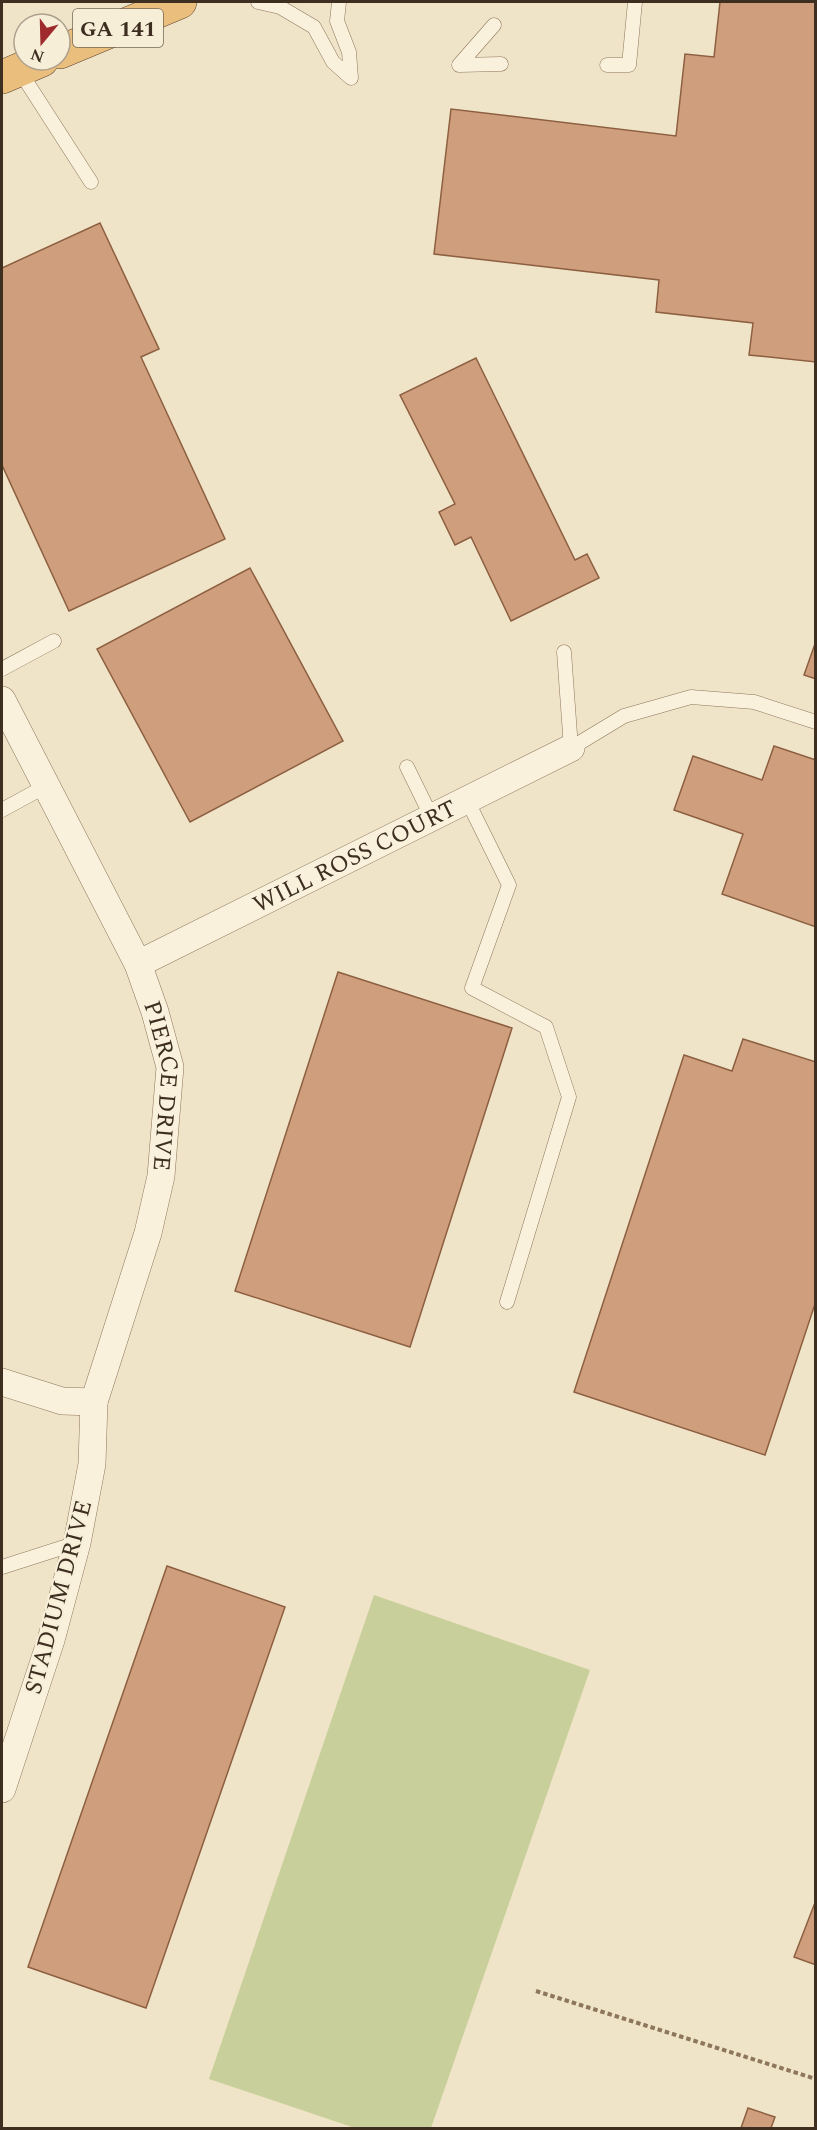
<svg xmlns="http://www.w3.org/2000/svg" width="817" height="2130" font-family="Spectral,serif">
<rect width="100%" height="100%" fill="#f0e4c8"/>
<path fill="#c9cf9b" d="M374,1595L590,1670L431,2128H355L209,2079Z"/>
<path fill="#cf9f7d" stroke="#8d5f41" stroke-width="1.5" d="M720,2H816V362L749,355L753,323L656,312L659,280L434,254L451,109L676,136L685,54L714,57Z
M100,223L159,349L141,357L225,539L69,611L2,465V268Z
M476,358L575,560L587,554L599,578L511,621L471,537L455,545L439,512L455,504L400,395Z
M250,568L343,741L190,822L97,649Z
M816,641V679L804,675Z
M774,746L816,760V927L722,894L743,834L674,810L693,756L762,780Z
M338,972L512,1028L410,1347L235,1291Z
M743,1039L816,1062V1301L765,1455L574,1392L684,1055L732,1071Z
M167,1566L285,1607L146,2008L28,1967Z
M816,1900V1965L794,1957Z
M748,2108L775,2117L771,2128H741Z"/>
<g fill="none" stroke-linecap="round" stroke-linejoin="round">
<g stroke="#8d765c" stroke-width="15">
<path id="service" d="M258,2L280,7L314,27L333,62L351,78
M339,2L337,21L349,52L351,78
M494,25L459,65L501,64
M607,65H629L635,2
M19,70L91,182
M564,652L571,748L624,716L691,697L754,702L816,722
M2,669L54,641
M407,767L432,818
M467,800L509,885L472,988L546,1027L569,1097L507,1302
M2,810L46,786
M2,1567L77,1543"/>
</g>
<g stroke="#8d765c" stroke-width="28">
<g id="minor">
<path id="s1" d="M2,700L138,964L155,1012L170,1067L161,1176L148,1233L94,1402L92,1464L77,1543L51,1640L2,1789"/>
<path id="s2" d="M138,964L571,748"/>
<path d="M2,1382L62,1401L94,1402"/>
</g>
</g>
<g stroke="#5b4430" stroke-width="34">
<path id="trunk" d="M60,52L180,2
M2,77L42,60"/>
</g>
<path stroke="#8d765c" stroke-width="4" stroke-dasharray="4.5 3" stroke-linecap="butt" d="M536,1991L816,2079"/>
<use href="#service" stroke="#faf1dc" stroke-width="14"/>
<use href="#minor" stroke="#faf1dc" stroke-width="27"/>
<use href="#trunk" stroke="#eabe7c" stroke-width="33"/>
</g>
<g text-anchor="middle" stroke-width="4.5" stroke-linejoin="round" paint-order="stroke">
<rect fill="#f7eed8" stroke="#756857" stroke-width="1.5" x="73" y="9" width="90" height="38" rx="4.5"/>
<g font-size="22" font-weight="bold" fill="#3d2e20">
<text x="118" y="36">GA 141</text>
</g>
<g font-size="24" fill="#3d2e20" stroke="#f7eed8">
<text dy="8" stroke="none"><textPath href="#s2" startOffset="242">WILL ROSS COURT</textPath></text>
<text dy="8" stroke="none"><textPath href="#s1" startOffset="423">PIERCE DRIVE</textPath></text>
<text transform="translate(58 1597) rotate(-75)" y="8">STADIUM DRIVE</text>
</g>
</g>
<rect width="817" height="2130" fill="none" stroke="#3d2e20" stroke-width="6"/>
<g transform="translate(42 42) rotate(199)"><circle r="28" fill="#f7eed8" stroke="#ada18e" stroke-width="1.5"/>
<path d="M0-4.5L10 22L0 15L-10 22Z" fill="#9e2a2b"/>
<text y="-9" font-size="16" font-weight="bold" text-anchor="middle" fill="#3d2e20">N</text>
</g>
</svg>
